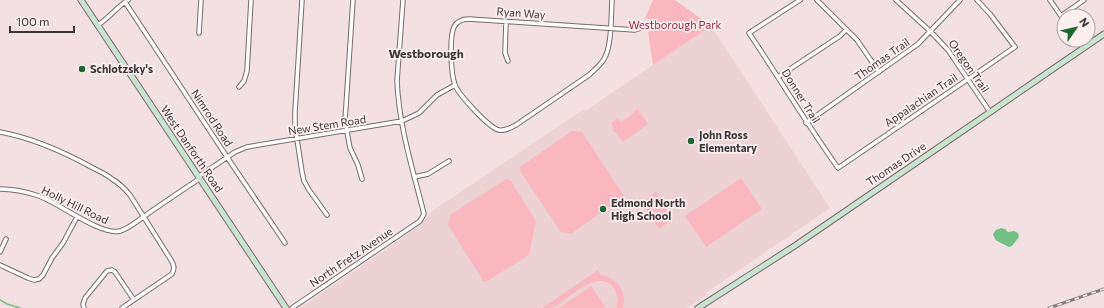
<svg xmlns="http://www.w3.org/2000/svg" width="1104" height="308" font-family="Commissioner,sans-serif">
<rect width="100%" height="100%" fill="#f2e0e2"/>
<path fill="#ecd2d5" d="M711,26L830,208L707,292L706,296L687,308H300L394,244L422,223L431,212L584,109L585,111Z"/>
<path fill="#f9b8c0" d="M653,0H675L711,26L653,65L648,32C654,30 656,25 652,20L645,18Z
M637,109H638L648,124L623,142L616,133L613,131L612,122L618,118L621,122L629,117Z
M572,131L582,132L624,196L571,234L561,232L520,171V167Z
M741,178L762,209L706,247L685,216Z
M506,179L511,181L536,221L529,255L489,280L484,282L448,225L450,215Z
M656,192L673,219L659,229L641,203Z
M598,270L601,275C613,277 623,286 624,298C624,302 623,305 623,308H616C618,302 618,296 615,290C599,265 570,299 554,307C551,308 546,308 542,308Z
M591,286L606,308H559Z"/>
<path fill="#72c084" d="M1001,228L1005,229L1008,232L1014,231L1018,233L1019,237L1012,246L1009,247L997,241L995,239L993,234L996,230Z"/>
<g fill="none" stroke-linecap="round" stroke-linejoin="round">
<path stroke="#72c084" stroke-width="1.5" d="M0,300L7,304L20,308"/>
<g stroke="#796a6b" stroke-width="5.5">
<path id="street" d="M302,0L295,112V126L297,139L302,172L304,181L309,190L327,215
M353,0L345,121L350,148L358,165L362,179
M612,0C611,16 612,46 604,59C601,65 594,70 589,75L516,125C510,128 506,131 499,130C489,128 459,95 455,85C451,74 449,38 454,27C457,21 463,19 469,19L635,30L647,26
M800,0L749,33C779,78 807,124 838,168L1015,47L990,14L977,0
M817,0L857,40L879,72
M896,0L931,32L948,50L990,112
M1050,0L1061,16L1084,0
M125,2L227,157L285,243
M506,22L505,53L508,61
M98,25C109,18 117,7 128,0
M199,33L201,0
M778,77L840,36L846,30
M239,87L244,81L247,71L251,0
M806,123L918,44L960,0
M0,132C33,138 64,152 93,168C99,171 106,174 112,179C119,183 125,189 130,195L171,260C174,265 175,268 172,274L122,308
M198,177L235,152L247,147L402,121L419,113L437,95L455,85
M414,177L428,174L449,161
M0,189C13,189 27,192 39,196C59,203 101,236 120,231C130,228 137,221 146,215C163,203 181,191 199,179
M0,252L6,239
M0,265L28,278L34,280L39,279L43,275L52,258L63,243L77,217
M84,308L83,304L85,298L107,271L112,270L115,272L134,300
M292,308L420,221L424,214C413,170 399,127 397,81L403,0"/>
</g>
<g stroke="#796a6b" stroke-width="7">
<path id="secondary" d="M81,0L286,308
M698,308L796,245L1104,34"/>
</g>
<use href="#street" stroke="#fff" stroke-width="3.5"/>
<use href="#secondary" stroke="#cae4d0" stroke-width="5"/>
<g stroke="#877c7d" stroke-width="3">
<path id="rail" d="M1049,308L1104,289"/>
</g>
<use href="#rail" stroke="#fdeef0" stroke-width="1.5" stroke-dasharray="4.5" stroke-linecap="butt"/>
</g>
<g fill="#1d6735" stroke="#fdeef0" stroke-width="1.5">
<circle cx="82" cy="69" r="4"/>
<circle cx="691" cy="141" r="4"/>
<circle cx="603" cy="209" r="4"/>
</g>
<g text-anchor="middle" stroke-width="3.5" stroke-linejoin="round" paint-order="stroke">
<g font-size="11" fill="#3d3637" stroke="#fdeef0">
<text transform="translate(521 13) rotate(4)" y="4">Ryan Way</text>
<text transform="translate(882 59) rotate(-35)" y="4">Thomas Trail</text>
<text transform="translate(969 66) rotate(55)" y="4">Oregon Trail</text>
<text transform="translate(801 96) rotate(58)" y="4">Donner Trail</text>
<text transform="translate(921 100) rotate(-34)" y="4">Appalachian Trail</text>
<text transform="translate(212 118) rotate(57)" y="4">Nimrod Road</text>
<text transform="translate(327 125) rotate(-9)" y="4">New Stem Road</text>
<text transform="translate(192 149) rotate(56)" y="4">West Danforth Road</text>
<text transform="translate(896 164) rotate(-34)" y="4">Thomas Drive</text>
<text transform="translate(75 205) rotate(26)" y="4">Holly Hill Road</text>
<text transform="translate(351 257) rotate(-34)" y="4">North Fretz Avenue</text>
</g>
<g font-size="11" fill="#952742" stroke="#fdeef0">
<text x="675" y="29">Westborough Park</text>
</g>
<g font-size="11" font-weight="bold" fill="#3d3637" stroke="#fdeef0" text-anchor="start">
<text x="90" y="73">Schlotzsky's</text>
<text x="699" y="139">John Ross<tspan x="699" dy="13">Elementary</tspan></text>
<text x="611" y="207">Edmond North<tspan x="611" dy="13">High School</tspan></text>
</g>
<g font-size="12" font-weight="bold" fill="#3d3637" stroke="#fdeef0">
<text x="426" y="58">Westborough</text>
</g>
</g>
<g transform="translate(1076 28) rotate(56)"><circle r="19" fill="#fdeef0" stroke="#b0a4a6"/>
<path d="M0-3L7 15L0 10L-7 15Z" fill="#1d6735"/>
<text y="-6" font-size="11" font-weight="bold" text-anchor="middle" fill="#3d3637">N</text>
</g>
<path d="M10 26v6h64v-6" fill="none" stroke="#3d3637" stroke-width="2"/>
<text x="16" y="26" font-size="12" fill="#3d3637" stroke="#fdeef0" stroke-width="3" paint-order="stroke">100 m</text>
</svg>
